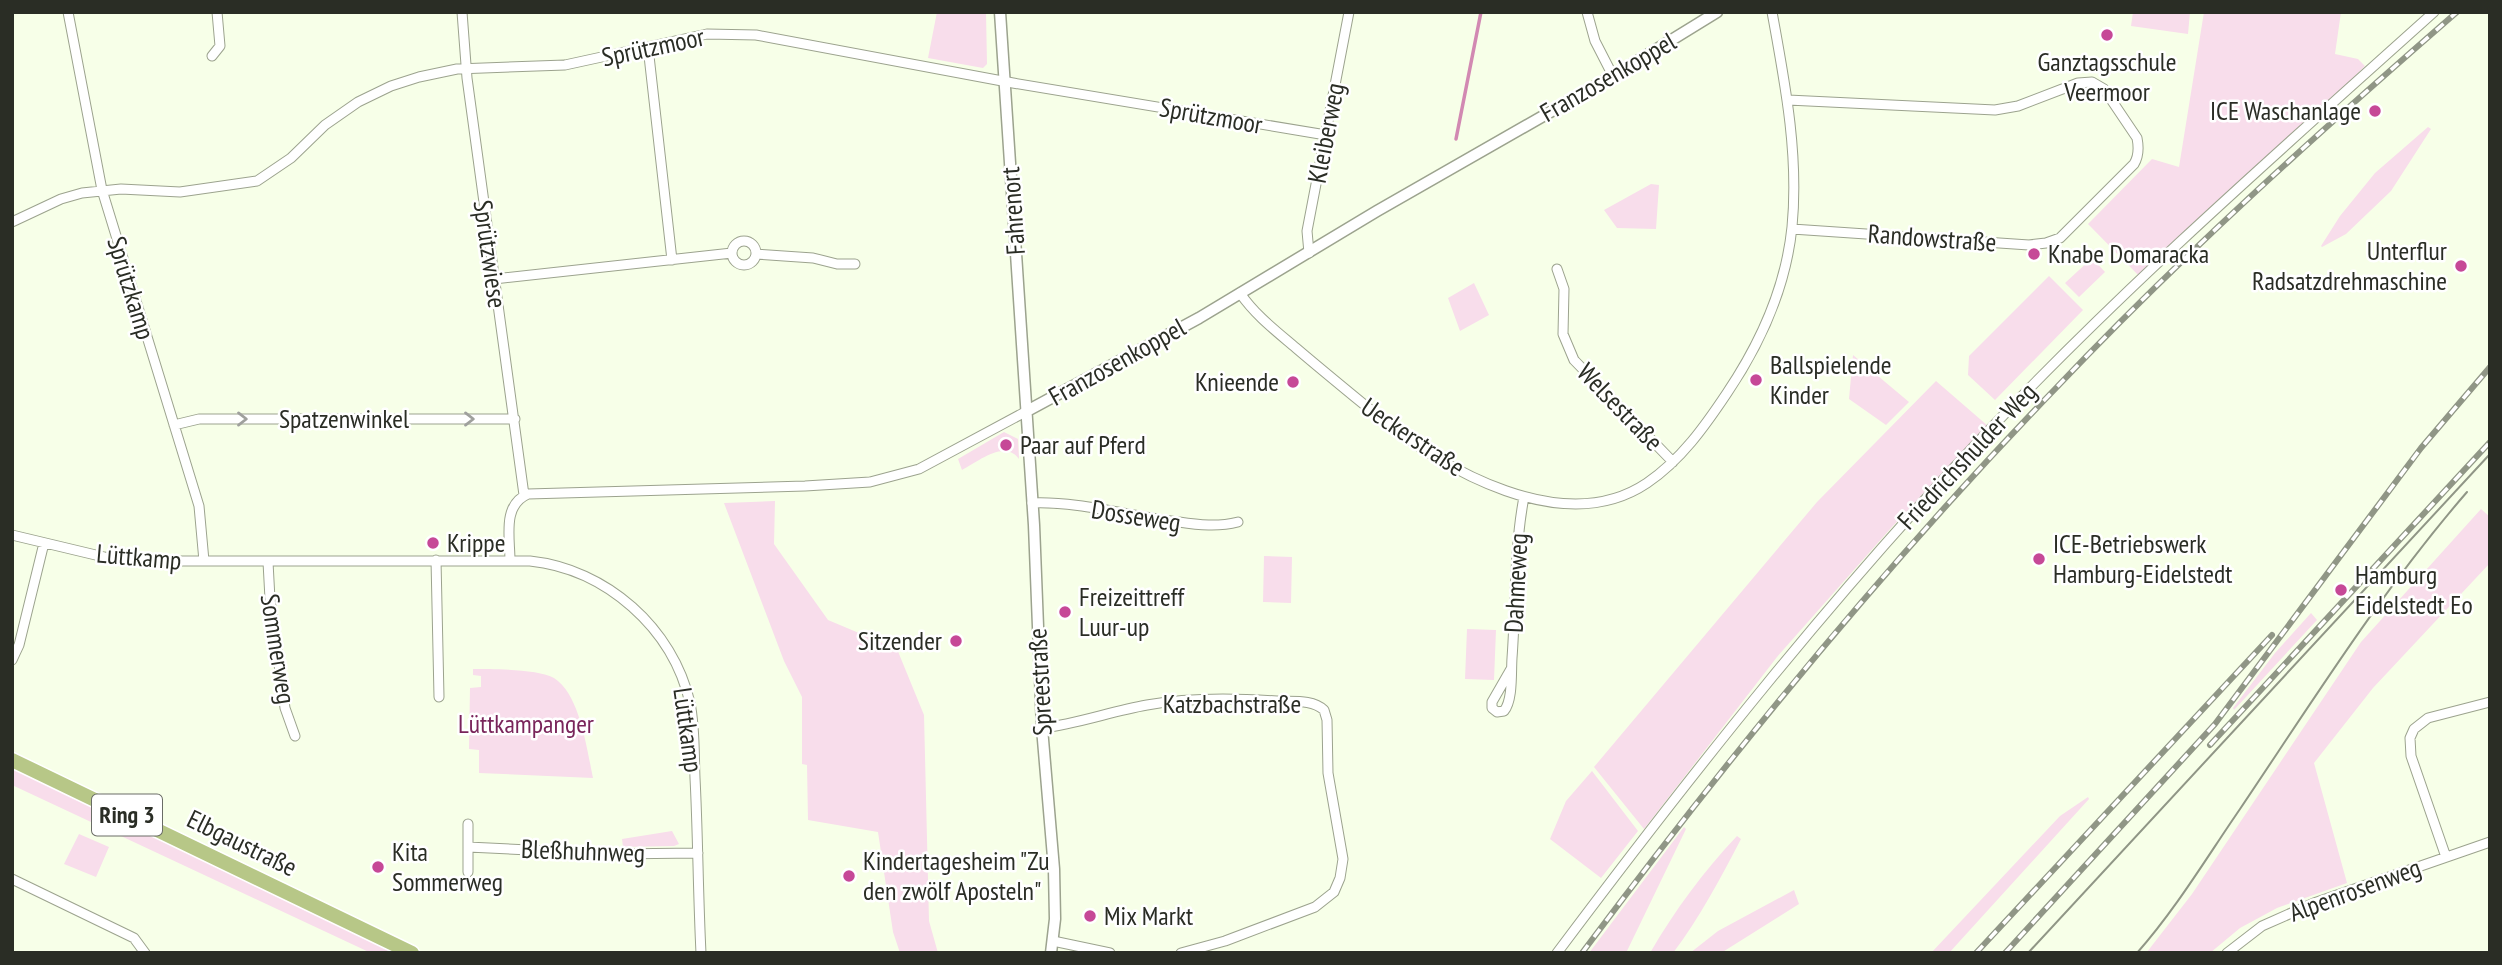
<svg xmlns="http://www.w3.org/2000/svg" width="2502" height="965" font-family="'PT Sans Narrow',sans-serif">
<rect width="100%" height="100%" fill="#f7ffe8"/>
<path fill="#f8ddeb" d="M937,12H986L987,64L983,68L928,58Z
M2133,12H2190L2188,34L2131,26Z
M2204,12H2341L2335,54L2358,59L2365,66L2259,172L2143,280L2088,224L2152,159L2179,167Z
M2428,127L2431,129L2391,191L2346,234L2322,247L2321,246L2340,216L2375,173Z
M1651,184L1659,185L1656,229L1617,228L1604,210Z
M2092,258L2105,272L2079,297L2065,283Z
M2049,276L2083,310L1995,400L1968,375L1969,356Z
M1474,283L1489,315L1460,331L1448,298Z
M1853,355L1909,402L1886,425L1849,399Z
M1936,381L1988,426L1891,528L1777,657L1644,829L1594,767L1817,502Z
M1004,432L1018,439L1019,459C1004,439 978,462 962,470L958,459Z
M775,501L774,544L828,620L897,649L924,715L929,921L938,953H900L893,932L878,832L808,820L807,765L802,764V697L784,661L724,503Z
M2481,509L2490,517V563L2373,688L2314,763L2347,883L2277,908L2240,928L2210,953L2147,952L2192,894L2361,642Z
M1264,556L1292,557L1291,603L1263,602Z
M2311,613L2317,620L2234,710L2233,708L2275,653Z
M1467,629L1496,630L1494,680L1465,679Z
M473,669C492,669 539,669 554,678C580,694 587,750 593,778L479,773V750L469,749L470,688L481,687V676L473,675Z
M12,767L397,953H371L12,785Z
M1592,771L1638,831L1601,878L1550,839L1566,801Z
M2088,797L2089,799L1949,953H1931L2060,816Z
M1684,827L1686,829L1626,953H1589Z
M672,831L679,844L674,846L623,847L622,839Z
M79,834L109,847L96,877L64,864Z
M1737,836L1741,839C1720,879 1700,917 1673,953H1650C1675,910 1703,872 1737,836Z
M1794,890L1799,904L1721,953H1690L1718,931Z"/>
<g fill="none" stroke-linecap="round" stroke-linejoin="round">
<path stroke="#d289b2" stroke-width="3.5" d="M1456,139L1481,12"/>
<g stroke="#9ca38e" stroke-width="11">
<path id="minor" d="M68,12L102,190L199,506L204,561
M462,12L467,78L524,495
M1587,12L1595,41L1613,76
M648,47L672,260
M212,56L220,46L217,12
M1788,100L1995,110L2018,106L2078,83L2092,82L2104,89L2137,138C2139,148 2139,156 2134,164L2060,238L2046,243L2029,245L1792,229
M12,222L61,199L82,193L121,189L180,192L257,181L291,158L325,125L358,102L391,86L419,77L457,69L565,65L707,34L756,35L1013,83L1326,135
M732 253a12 12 0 1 1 24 0a12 12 0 1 1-24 0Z
M1309,253L1307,231L1349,12
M756,254L813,258L837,264H855
M1557,269L1564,289L1563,334L1574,360L1673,462
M494,279L732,253
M1240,293C1255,315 1276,331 1296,348C1323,371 1350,393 1378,416C1443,470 1564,539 1647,483C1681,460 1705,426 1727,393C1760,344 1786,286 1792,227C1799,155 1785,83 1772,12
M174,425L199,419H515
M1032,503C1079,501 1132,517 1179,522C1199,525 1218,527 1238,522
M12,535L104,557L132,561H530C606,569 673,628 690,703C695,727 694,753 695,778C698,836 698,894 701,953
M436,560L439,697
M510,561C510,537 502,505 528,494L805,486L870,482L919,469L1027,411
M268,562L270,599L285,708L295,736
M12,660L19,645L44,543
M1511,669L1492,702V708L1497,712L1504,711C1513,700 1511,673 1512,658C1516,605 1514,549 1524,497
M1042,728C1077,724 1112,711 1147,705C1190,697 1234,698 1277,701C1293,702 1312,699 1324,710L1327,720L1328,773L1343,859L1340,878L1334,892L1315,907L1225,941L1181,953
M468,824V872
M468,847L612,854L698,853
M2446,857L2411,756L2410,738L2414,729L2428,718L2490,702
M12,879L134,938L145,953
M1053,941L1110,953
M1557,953C1694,770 1837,590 1995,424C2133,279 2285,146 2434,12
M2227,953L2262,926L2314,903L2490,842"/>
</g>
<g stroke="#9ca38e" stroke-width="13">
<path id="tertiary" d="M1000,12L1034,525L1042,728L1054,869L1055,919L1051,953
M1027,411L1199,318L1377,211L1613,76L1717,12"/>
</g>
<g stroke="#fff" stroke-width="17">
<path id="primary" d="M12,760L412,953"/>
</g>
<use href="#minor" stroke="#fff" stroke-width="9"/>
<use href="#tertiary" stroke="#fff" stroke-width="10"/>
<use href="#primary" stroke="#b7c787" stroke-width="14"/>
<path stroke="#909686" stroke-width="2" d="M2028,953L2490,454
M2137,953C2176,909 2207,857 2240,809C2312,702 2382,590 2467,492"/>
<g stroke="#909686" stroke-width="6">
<path id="rail" d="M2210,745L2490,442
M1582,953C1729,756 1885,565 2056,388C2182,255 2319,132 2457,12
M1976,953L2272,635
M2005,953L2215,724L2421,448L2490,367"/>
</g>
<use href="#rail" stroke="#fff" stroke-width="3.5" stroke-dasharray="10" stroke-linecap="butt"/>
</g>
<defs><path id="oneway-chevron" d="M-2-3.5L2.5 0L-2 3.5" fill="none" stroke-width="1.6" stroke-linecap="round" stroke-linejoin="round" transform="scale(1.75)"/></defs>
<g stroke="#9fa09d">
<use href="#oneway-chevron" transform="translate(242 419)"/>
<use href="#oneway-chevron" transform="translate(469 419)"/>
</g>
<g fill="#c64897" stroke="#fff" stroke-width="2.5">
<circle cx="2107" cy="35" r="7"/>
<circle cx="2375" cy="111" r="7"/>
<circle cx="2034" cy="254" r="7"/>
<circle cx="2461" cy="266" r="7"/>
<circle cx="1756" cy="380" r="7"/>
<circle cx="1293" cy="382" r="7"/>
<circle cx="1006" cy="445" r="7"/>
<circle cx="433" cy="543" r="7"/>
<circle cx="2039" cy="559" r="7"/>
<circle cx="2341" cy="590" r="7"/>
<circle cx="1065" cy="612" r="7"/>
<circle cx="956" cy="641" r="7"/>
<circle cx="378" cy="867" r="7"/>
<circle cx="849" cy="876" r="7"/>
<circle cx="1090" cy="916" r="7"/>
</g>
<g text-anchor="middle" stroke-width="5" stroke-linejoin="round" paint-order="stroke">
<rect fill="#fff" stroke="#6a6c66" stroke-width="2" x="92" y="794.5" width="70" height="41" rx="5"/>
<g font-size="24" font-weight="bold" fill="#2a2d25">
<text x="127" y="823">Ring 3</text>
</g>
<g font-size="26" fill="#2a2d25" stroke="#fff">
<text transform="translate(653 47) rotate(-12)" y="9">Sprützmoor</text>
<text transform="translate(1608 77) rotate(-30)" y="9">Franzosenkoppel</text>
<text transform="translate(1211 116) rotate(10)" y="9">Sprützmoor</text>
<text transform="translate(1326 133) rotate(-79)" y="9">Kleiberweg</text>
<text transform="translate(1013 211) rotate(-94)" y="9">Fahrenort</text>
<text transform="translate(1932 238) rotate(4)" y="9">Randowstraße</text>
<text transform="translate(490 254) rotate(82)" y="9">Sprützwiese</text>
<text transform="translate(131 288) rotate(73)" y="9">Sprützkamp</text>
<text transform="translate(1117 362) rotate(-29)" y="9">Franzosenkoppel</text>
<text transform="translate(1620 407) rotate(46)" y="9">Welsestraße</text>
<text x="344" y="428">Spatzenwinkel</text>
<text transform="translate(1413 437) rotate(34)" y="9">Ueckerstraße</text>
<text transform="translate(1967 456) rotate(-47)" y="9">Friedrichshulder Weg</text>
<text transform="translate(1136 516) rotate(9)" y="9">Dosseweg</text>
<text transform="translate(139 557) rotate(5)" y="9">Lüttkamp</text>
<text transform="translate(1516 583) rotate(-87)" y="9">Dahmeweg</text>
<text transform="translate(278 649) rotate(81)" y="9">Sommerweg</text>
<text transform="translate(1040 682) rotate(-93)" y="9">Spreestraße</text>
<text x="1232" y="713">Katzbachstraße</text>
<text transform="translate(688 730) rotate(82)" y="9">Lüttkamp</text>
<text transform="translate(242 843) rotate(26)" y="9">Elbgaustraße</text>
<text transform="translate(583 851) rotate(2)" y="9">Bleßhuhnweg</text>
<text transform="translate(2355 890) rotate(-20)" y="9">Alpenrosenweg</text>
</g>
<g font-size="26" fill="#2a2d25" stroke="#fff" text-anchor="start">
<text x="2107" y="71" text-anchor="middle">Ganztagsschule<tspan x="2107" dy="30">Veermoor</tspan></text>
<text x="2361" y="120" text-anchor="end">ICE Waschanlage</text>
<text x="2447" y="260" text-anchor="end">Unterflur<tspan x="2447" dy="30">Radsatzdrehmaschine</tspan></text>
<text x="2048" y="263">Knabe Domaracka</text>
<text x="1770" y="374">Ballspielende<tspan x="1770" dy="30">Kinder</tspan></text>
<text x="1279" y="391" text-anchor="end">Knieende</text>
<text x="1020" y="454">Paar auf Pferd</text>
<text x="447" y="552">Krippe</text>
<text x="2053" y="553">ICE-Betriebswerk<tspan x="2053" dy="30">Hamburg-Eidelstedt</tspan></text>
<text x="2355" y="584">Hamburg<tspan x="2355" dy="30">Eidelstedt Eo</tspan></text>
<text x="1079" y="606">Freizeittreff<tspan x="1079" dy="30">Luur-up</tspan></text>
<text x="942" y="650" text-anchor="end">Sitzender</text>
<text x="392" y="861">Kita<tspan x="392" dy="30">Sommerweg</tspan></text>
<text x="863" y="870">Kindertagesheim "Zu<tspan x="863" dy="30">den zwölf Aposteln"</tspan></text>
<text x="1104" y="925">Mix Markt</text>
</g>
<g font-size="26" fill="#79245a" stroke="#fff">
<text x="526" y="733">Lüttkampanger</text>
</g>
</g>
<rect width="2502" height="965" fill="none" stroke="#2a2d25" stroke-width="28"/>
</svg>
